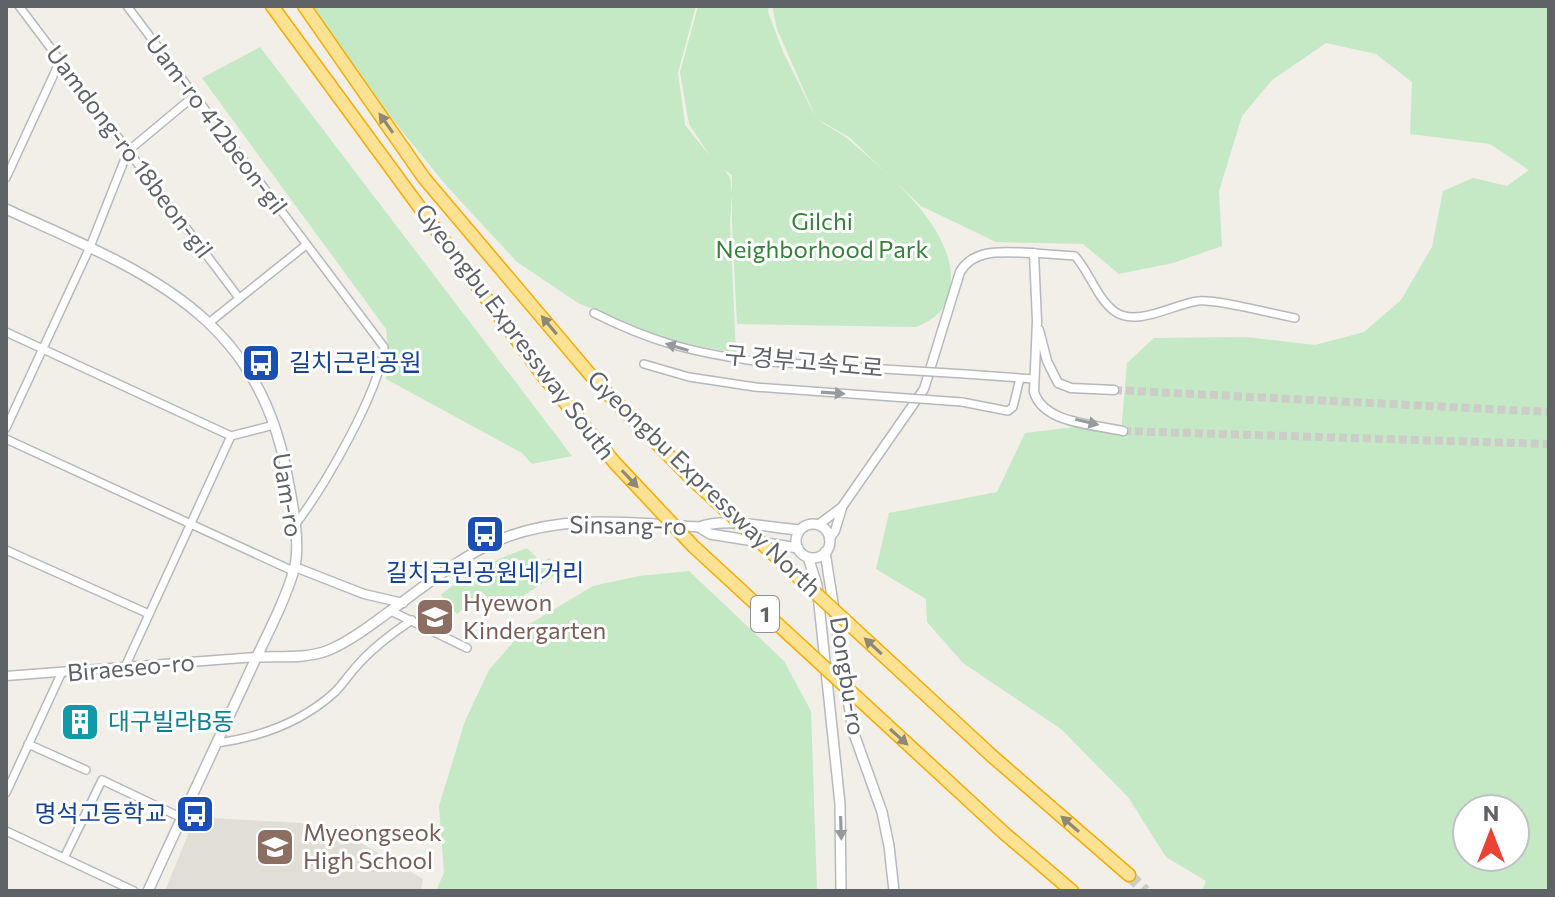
<svg xmlns="http://www.w3.org/2000/svg" width="1555" height="897" font-family="Commissioner,'Noto Sans KR',sans-serif">
<rect width="100%" height="100%" fill="#f1efe8"/>
<path fill="#e1ded6" d="M195,817L301,823L349,836L423,879L421,891H165Z"/>
<path fill="#c5e8c5" fill-rule="evenodd" d="M313,6H696L678,73L685,125L710,156L689,124L680,72L698,6H769L768,12L783,52L816,118L777,29L772,6H1549V891H1202L1206,881L1166,857L1128,797L1061,729L963,663L927,622L926,599L876,569L889,513L997,492L1025,433L1075,427L1121,433L1127,363L1154,338L1245,337L1315,345L1364,332L1401,300L1432,247L1443,191L1473,178L1507,186L1529,170L1490,144L1410,134L1412,82L1376,54L1326,43L1272,80L1242,116L1219,191L1222,246L1173,263L1119,274L1083,244L996,242L921,206L849,137L819,120C827,127 840,132 849,140C887,173 960,232 950,288C946,310 936,319 916,327L737,324L732,224V175L725,170L730,178L732,193L730,223L736,353L665,339L578,303L517,262L444,183L374,96ZM1467,809H1515V857H1467Z
M260,47L572,456L532,464L522,453L386,379L389,356L386,329L202,78Z
M527,548L541,562L550,558L558,573L500,611L482,592L457,614L441,595C468,572 495,560 527,548Z
M689,571L784,661L811,711L817,891H436L444,873L439,806L465,721L489,670L528,625L593,586L639,576Z"/>
<g fill="none" stroke-linecap="round" stroke-linejoin="round">
<path stroke="#ccccc8" stroke-width="8" stroke-dasharray="8 4" stroke-linecap="butt" d="M1114,390L1549,412
M1123,431L1549,444"/>
<path stroke="#ccccc8" stroke-width="12" stroke-dasharray="12 6" stroke-linecap="butt" d="M1129,875L1145,891"/>
<g stroke="#b5b8bc" stroke-width="10">
<path id="minor" d="M19,6L239,298
M127,6L384,347C379,393 324,487 295,525
M6,178L60,61
M1034,253L1075,256C1090,273 1097,298 1114,311C1136,328 1174,304 1198,301C1218,299 1272,314 1295,318
M594,313C652,342 691,352 754,361
M210,322L306,245
M6,332L231,436L274,425
M644,364L689,377L755,387
M965,374L1034,379
M962,402L1008,411L1013,407L1020,378
M6,428L90,247L128,151L194,96
M6,439L293,571
M6,550L149,614
M391,611L467,648
M124,669L231,436
M217,743C261,737 301,723 335,692C342,685 348,676 355,668C371,649 391,634 412,620
M28,744L86,770
M6,793L61,674
M6,831L134,891
M64,858L102,780L182,818"/>
</g>
<g stroke="#b5b8bc" stroke-width="11">
<path id="tertiary" d="M1039,330L1047,361L1058,383L1071,388L1114,390
M818,525L842,507L924,389L960,272C975,246 1008,253 1034,253L1037,321L1034,392C1044,424 1094,424 1123,431
M829,539L835,531L842,508
M295,567L364,594L403,603
M6,676L256,657"/>
</g>
<g stroke="#b6babf" stroke-width="12">
<path id="secondary" d="M6,209C144,272 259,312 288,480C293,505 301,545 294,570C283,607 261,646 245,682C213,751 180,821 148,891
M796 541a17 17 0 1 1 34 0a17 17 0 1 1-34 0Z
M699,527L710,534L798,548
M825,552L853,731L882,812L889,846L894,891
M808,557L817,585L840,804L841,891
M256,657C280,656 307,659 329,650C350,641 368,627 386,614C422,588 458,558 499,540C563,513 632,523 699,527C729,517 769,528 800,530"/>
</g>
<g stroke="#f9ab00" stroke-width="15">
<path id="motorway" d="M272,6L544,377
M304,6L424,178L599,385
M992,756L1129,875
M1004,833L1072,891"/>
</g>
<use href="#minor" stroke="#fff" stroke-width="7"/>
<use href="#tertiary" stroke="#fff" stroke-width="8"/>
<use href="#secondary" stroke="#fff" stroke-width="9"/>
<use href="#motorway" stroke="#fde293" stroke-width="12"/>
<g stroke="#b5b8bc" stroke-width="10" stroke-linecap="butt">
<path id="minor-bridge" d="M754,361L965,374
M755,387L962,402"/>
</g>
<g stroke="#f9ab00" stroke-width="15" stroke-linecap="butt">
<path id="motorway-bridge" d="M544,377L615,463L693,546L1004,833
M599,385L692,479L992,756"/>
</g>
<use href="#minor-bridge" stroke="#fff" stroke-width="7"/>
<use href="#motorway-bridge" stroke="#fde293" stroke-width="12"/>
</g>
<defs><path id="oneway-solid" d="M-6-.8H1V-3.2L6.5 0L1 3.2V.8H-6Z" transform="scale(2)"/></defs>
<g fill="#8e8975">
<use href="#oneway-solid" transform="translate(386 123) rotate(-125)"/>
<use href="#oneway-solid" transform="translate(549 325) rotate(-130)"/>
<use href="#oneway-solid" transform="translate(630 479) rotate(47)"/>
<use href="#oneway-solid" transform="translate(873 646) rotate(-137)"/>
<use href="#oneway-solid" transform="translate(899 737) rotate(42)"/>
<use href="#oneway-solid" transform="translate(1070 824) rotate(-139)"/>
</g>
<g fill="#979a9d">
<use href="#oneway-solid" transform="translate(677 347) rotate(-163)"/>
<use href="#oneway-solid" transform="translate(833 393) rotate(4)"/>
<use href="#oneway-solid" transform="translate(1087 422) rotate(13)"/>
<use href="#oneway-solid" transform="translate(841 828) rotate(88)"/>
</g>
<defs>
<g id="bus-square" transform="scale(2)"><rect x="-9" y="-9" width="18" height="18" rx="4" fill="#1a4fb4" stroke="#fff"/><path d="M-5-6H5V4H4V6H2V4H-2V6H-4V4H-5ZM-3.5-4V0h7V-4ZM-3.5 1.2v1.5H-2V1.2ZM2 1.2v1.5H3.5V1.2Z" fill="#fff"/></g>
<g id="school-square" transform="scale(2)"><rect x="-9" y="-9" width="18" height="18" rx="4" fill="#8d6e63" stroke="#fff"/><path d="M0-5L7-2L0 1L-7-2ZM-4 1L0 2.5L4 1V4Q0 6-4 4Z" fill="#fff"/></g>
<g id="building-square" transform="scale(2)"><rect x="-9" y="-9" width="18" height="18" rx="4" fill="#0f9aa8" stroke="#fff"/><path d="M-4-6H4V6H1V3H-1V6H-4ZM-2.5-4.3h1.7v1.8h-1.7ZM.8-4.3h1.7v1.8H.8ZM-2.5-1h1.7V.8h-1.7ZM.8-1h1.7V.8H.8Z" fill="#fff"/></g>
</defs>
<g fill-rule="evenodd">
<use href="#bus-square" x="261" y="363"/>
<use href="#bus-square" x="485" y="534"/>
<use href="#school-square" x="435" y="617"/>
<use href="#building-square" x="80" y="722"/>
<use href="#bus-square" x="195" y="814"/>
<use href="#school-square" x="275" y="847"/>
</g>
<g text-anchor="middle" stroke-width="6" stroke-linejoin="round" paint-order="stroke">
<rect fill="#fff" stroke="#8f9295" stroke-width="2" x="751" y="596" width="28" height="36" rx="6"/>
<g font-size="22" font-weight="bold" fill="#5f6368">
<text x="765" y="622">1</text>
</g>
<g font-size="24" fill="#5f6368" stroke="#fff">
<text transform="translate(216 125) rotate(53)" y="8">Uam-ro 412beon-gil</text>
<text transform="translate(129 152) rotate(53)" y="8">Uamdong-ro 18beon-gil</text>
<text transform="translate(515 332) rotate(53)" y="8">Gyeongbu Expressway South</text>
<text transform="translate(804 362) rotate(5)" y="8">구 경부고속도로</text>
<text transform="translate(704 484) rotate(44)" y="8">Gyeongbu Expressway North</text>
<text transform="translate(287 495) rotate(81)" y="8">Uam-ro</text>
<text transform="translate(628 526) rotate(1)" y="8">Sinsang-ro</text>
<text transform="translate(131 668) rotate(-5)" y="8">Biraeseo-ro</text>
<text transform="translate(847 676) rotate(81)" y="8">Dongbu-ro</text>
</g>
<g font-size="24" fill="#348238" stroke="#fff">
<text x="822" y="230">Gilchi<tspan x="822" dy="28">Neighborhood Park</tspan></text>
</g>
<g font-size="24" fill="#164399" stroke="#fff" text-anchor="start">
<text x="289" y="371">길치근린공원</text>
<text x="485" y="581" text-anchor="middle">길치근린공원네거리</text>
<text x="167" y="822" text-anchor="end">명석고등학교</text>
</g>
<g font-size="24" fill="#785e54" stroke="#fff" text-anchor="start">
<text x="463" y="611">Hyewon<tspan x="463" dy="28">Kindergarten</tspan></text>
<text x="303" y="841">Myeongseok<tspan x="303" dy="28">High School</tspan></text>
</g>
<g font-size="24" fill="#0d838f" stroke="#fff" text-anchor="start">
<text x="108" y="730">대구빌라B동</text>
</g>
</g>
<rect width="1555" height="897" fill="none" stroke="#5f6368" stroke-width="16"/>
<g transform="translate(1491 833)"><circle r="38" fill="#ffffff" stroke="#bfc1c3" stroke-width="2"/>
<path d="M0-6L14 30L0 20L-14 30Z" fill="#ea4335"/>
<text y="-12" font-size="22" font-weight="bold" text-anchor="middle" fill="#5f6368">N</text>
</g>
</svg>
